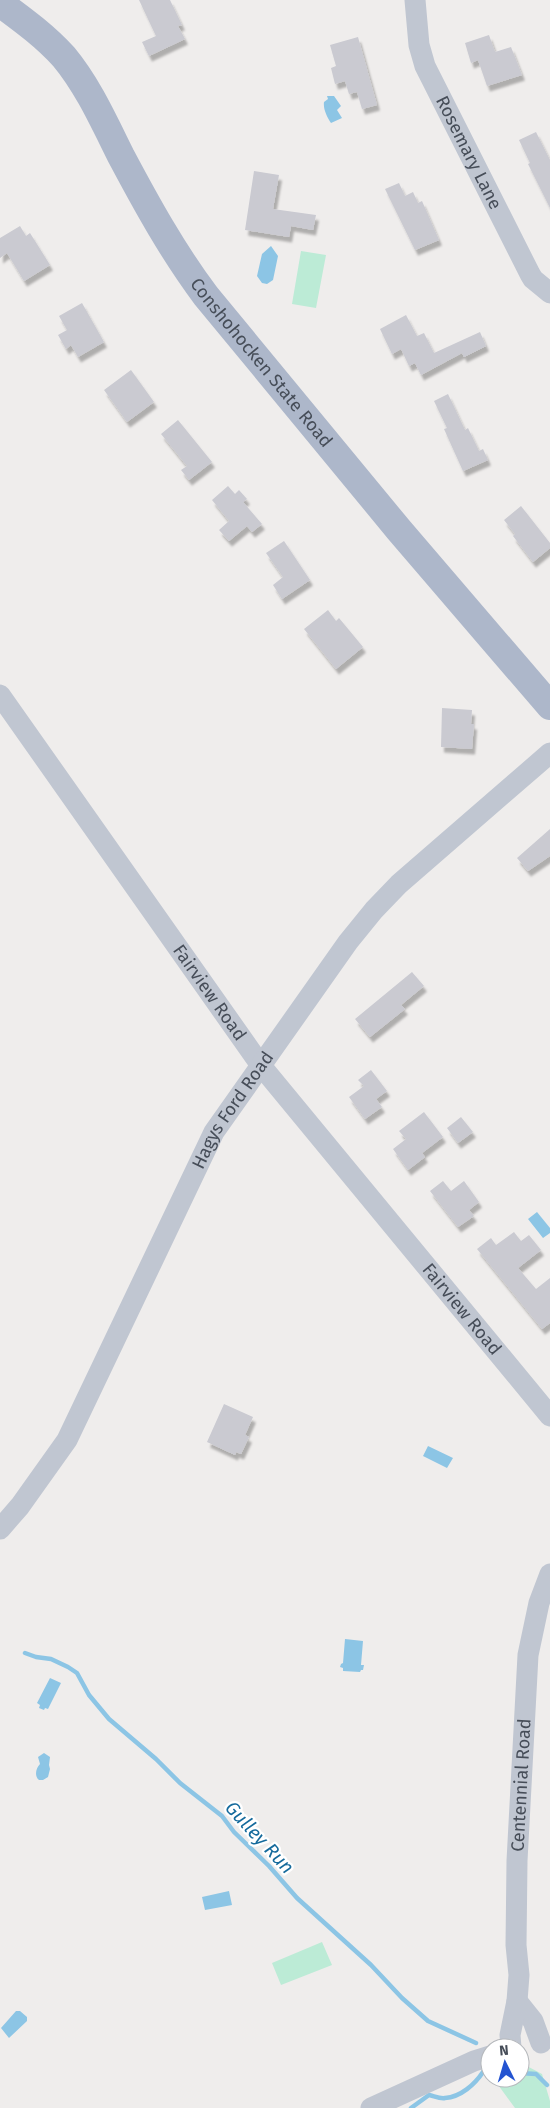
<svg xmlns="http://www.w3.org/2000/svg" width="550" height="2108" font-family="'Fira Sans',sans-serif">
<defs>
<filter id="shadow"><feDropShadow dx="3" dy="5.5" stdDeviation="1" flood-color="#0004"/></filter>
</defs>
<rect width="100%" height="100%" fill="#efedec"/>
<path fill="#bcebd6" d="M301,251L326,255L316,308L292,304Z
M322,1942L332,1965L281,1985L272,1963Z
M525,2065L542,2074L550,2101V2108H515L493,2078H520V2067Z"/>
<path fill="#8cc5e5" d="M327,96H334L341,106L337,110L342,118L331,123C327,117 323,109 324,102L328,99Z
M271,246L278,256L273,280L267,284L262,283L257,276L262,254Z
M537,1212L550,1228V1233L543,1238L528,1219Z
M428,1446L453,1458L447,1468L423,1456Z
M345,1639L363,1641L361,1665H364L363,1670H361L360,1672L343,1671V1668L340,1667L341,1664L343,1663Z
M50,1678L61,1683L48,1709L45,1708L44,1710L39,1708L40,1705L37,1703Z
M44,1753L50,1757L49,1765L50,1769L48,1777L43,1780H39C34,1776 36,1768 40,1764L38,1757Z
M229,1891L232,1905L205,1910L202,1897Z
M16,2011H20L27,2017V2021L9,2038L1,2028Z"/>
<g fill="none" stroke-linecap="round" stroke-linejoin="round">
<path stroke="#8cc5e5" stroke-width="4.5" d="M25,1653L36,1657L51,1659L68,1667L77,1673L89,1695L109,1719L156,1759L180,1783L222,1816L234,1832L269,1866L297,1898L371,1965L402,1998L428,2021L476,2043
M520,2073L536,2074L547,2085
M411,2108L429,2095C434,2096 440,2099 445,2098C461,2097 475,2084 483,2072L490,2070"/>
</g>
<path fill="#cacad1" filter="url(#shadow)" d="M139,0H170L182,25L178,26L185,39L149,56L142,42L156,36Z
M489,35L495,52L511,47L522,75L487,86L478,60L471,63L465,43Z
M358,37L377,105L362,109L357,92L349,94L345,81L335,84L331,68L336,66L330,45Z
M536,132L550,160V208L528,164L530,163L519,140Z
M254,171L279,175L273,209L316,215L313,230L291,226L289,237L245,230Z
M399,183L405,196L413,192L418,203L422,201L439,240L415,250L385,189Z
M20,226L26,236L30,233L50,265L24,281L7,253L0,258V238Z
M82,303L104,342L78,357L71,345L66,349L58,335L67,330L59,316Z
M406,315L417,336L424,333L434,353L480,332L486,346L464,357L462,353L421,375L415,363L409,366L401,349L392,354L380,329Z
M131,370L154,402L127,422L104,390Z
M448,394L465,430L468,428L479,451L483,449L488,460L463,471L444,429L447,428L434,401Z
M178,420L212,462L189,480L181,470L187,466L161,434Z
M228,486L235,494L239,490L247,499L243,502L262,524L252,532L247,526L229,541L219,530L229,521L212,500Z
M521,506L550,543V548L533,562L513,536L515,534L504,520Z
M284,541L310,580L282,599L273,585L283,577L266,553Z
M328,610L336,621L339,618L363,647L336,669L304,629Z
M442,708L472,710L471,724H474L472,749L441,747Z
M550,829V856L528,871L517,858Z
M412,972L424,986L401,1005L405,1009L370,1037L355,1019Z
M371,1070L387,1091L376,1099L382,1107L365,1119L349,1097L364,1086L358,1080Z
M424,1112L443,1137L422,1153L425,1157L408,1170L393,1149L406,1139L399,1131Z
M461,1117L473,1132L458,1143L447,1128Z
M443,1181L451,1191L464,1181L479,1202L469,1210L474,1216L458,1227L430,1191Z
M514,1232L521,1241L529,1235L541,1250L518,1268L536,1289L550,1278V1323L542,1329L477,1249L491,1238L496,1245Z
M224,1404L253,1417L245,1435L249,1437L241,1454L236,1452L235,1455L207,1442Z"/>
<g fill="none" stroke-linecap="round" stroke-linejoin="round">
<g stroke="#c0c6d1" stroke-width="21">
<path id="s1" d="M415,0L419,45L425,66L530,274L533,279L550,293"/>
<path id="s2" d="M0,695L262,1067L550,1416"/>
<path id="s3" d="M0,1529L20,1506L67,1440L214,1132L348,942L374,910L399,884L550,753"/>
<path d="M517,2001L533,2021L541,2043"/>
<path id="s4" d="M511,2048L510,2035L517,2001L519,1975L516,1945L517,1861L528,1655L539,1603L550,1574"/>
<path d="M371,2108L474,2061L490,2056"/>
</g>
<path stroke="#adb7ca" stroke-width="28" id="s5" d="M0,3C23,20 45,36 64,57C88,86 104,122 121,156C147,205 173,252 206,296L399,530L550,706"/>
</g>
<g text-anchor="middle" stroke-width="4.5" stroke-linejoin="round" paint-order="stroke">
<g font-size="18" fill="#464d58" stroke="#fff">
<text dy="6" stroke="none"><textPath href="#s1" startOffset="164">Rosemary Lane</textPath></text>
<text dy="6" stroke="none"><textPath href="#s5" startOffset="449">Conshohocken State Road</textPath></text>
<text dy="6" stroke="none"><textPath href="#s2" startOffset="364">Fairview Road</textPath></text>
<text dy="6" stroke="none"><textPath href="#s3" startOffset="481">Hagys Ford Road</textPath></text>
<text dy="6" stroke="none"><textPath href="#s2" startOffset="769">Fairview Road</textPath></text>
<text dy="6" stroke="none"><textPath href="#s4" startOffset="264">Centennial Road</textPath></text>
</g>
<g font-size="19" font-style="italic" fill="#156a9c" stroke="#fff">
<text transform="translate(260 1837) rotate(47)" y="7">Gulley Run</text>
</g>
</g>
<g transform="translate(505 2063) rotate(355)"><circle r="24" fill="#ffffff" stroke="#b5b8bc"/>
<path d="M0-4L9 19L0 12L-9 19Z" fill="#2454d1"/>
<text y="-8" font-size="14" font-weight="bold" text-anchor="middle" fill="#464d58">N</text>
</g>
</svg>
